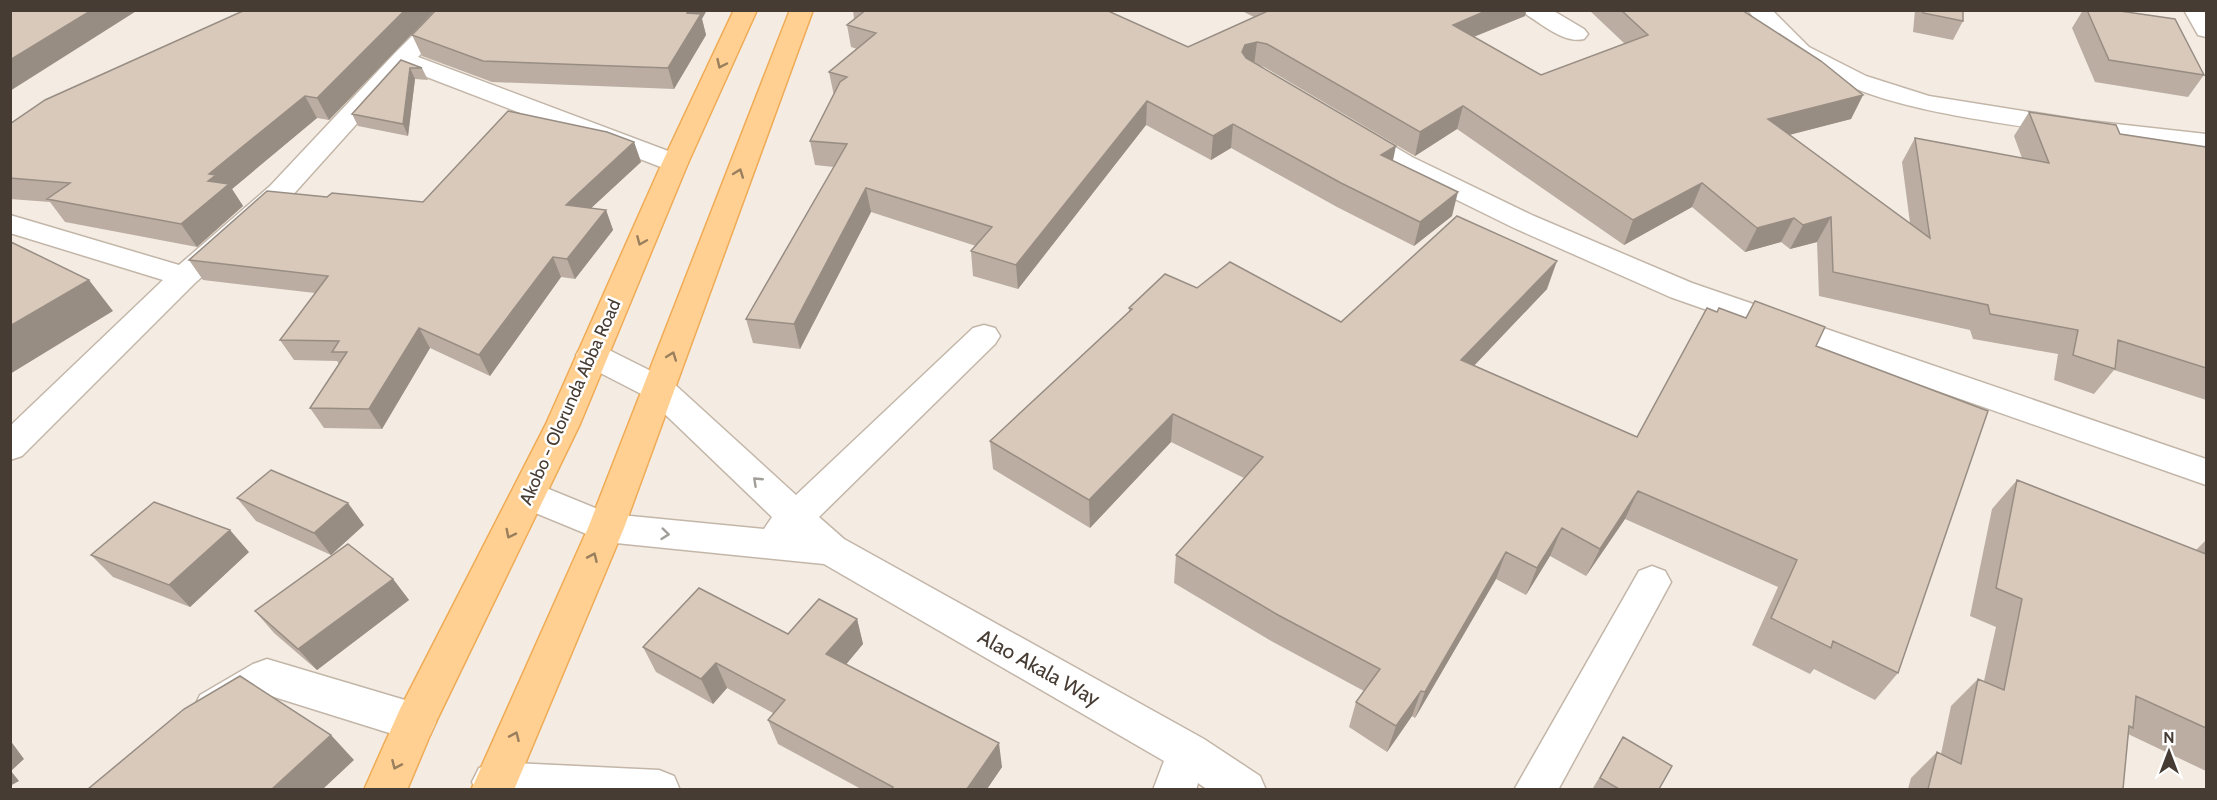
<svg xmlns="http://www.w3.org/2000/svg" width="2217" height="800" font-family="Cabin,sans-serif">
<rect width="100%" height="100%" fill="#f4ece3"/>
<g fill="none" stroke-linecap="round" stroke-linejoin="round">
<g stroke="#c3b6a8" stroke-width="3">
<path id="minor" d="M438,10H463L418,57L684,157L688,163L684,169L675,171L666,169L406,69L290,198L195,283L22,456L10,460V426L163,280L10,233V215L179,265L270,186L394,54Z
M1524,10H1552L1584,29L1588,34L1584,39C1565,44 1543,25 1527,15Z
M1748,10H1772L1809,47L1866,76L1929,96L2080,120L2206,134V150C2146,145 2085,137 2026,127C1931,112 1807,96 1748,10Z
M2184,10H2206V37L2198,35Z
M1356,127L1365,129L1412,157L1534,216L1692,283L2206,459V485L1670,297L1514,228L1394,169L1347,141L1343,135L1347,129Z
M984,325L995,328L1000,336L995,344L819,517L844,539L1204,739L1260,776L1266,790H1208L1198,783L1196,790H1153L1164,761L824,564L606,542L516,505L511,495L516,485L529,481L610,514L764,529L772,517L647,397L581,363L576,355L581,347L592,344L603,347L671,381L796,495L973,328Z
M1652,566L1665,571L1671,582L1558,790H1514L1639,571Z
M267,659L415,703L430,709L436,722L430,735L415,741L271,696L230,721L215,726L200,721L194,708L200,695L253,664Z
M494,762L659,770L674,776L680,790H476L472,782L479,768Z"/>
</g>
<g stroke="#efab56" stroke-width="3">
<path id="major" d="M734,10H757L688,163L580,424L433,728L407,790H364L400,709L546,424L662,163Z
M790,10H813L624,528L514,790H471L588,528Z"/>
</g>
<use href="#minor" fill="#fff" fill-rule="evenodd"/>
<use href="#major" fill="#ffd091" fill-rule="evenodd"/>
</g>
<path fill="#bbada1" d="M435,10L329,120L317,118L232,189L243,206L197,247L65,222L50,202L10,199V124Z
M853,10H1112L1111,12L1188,47L1254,17L1240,10H1526L1525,16L1474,37L1541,75L1625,44L1589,10H1742L1863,95L1851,119L1789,135L1910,223L1902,162L1915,138L2022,158L2014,136L2029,112L2120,134L2206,147V400L2114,370L2094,394L2054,380L2058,354L1973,339L1970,330L1819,296L1817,242L1790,249L1781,242L1745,252L1692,207L1624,245L1457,129L1415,156L1264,67L1261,66L1393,161L1452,216L1414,246L1337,207L1231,148L1211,160L1146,125L1018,289L973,276L971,251L976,246L871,212L800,349L753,343L746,319L834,167L815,165L810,141L834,96L829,72L857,49L851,47L847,25L854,19Z
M1915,10H1963V21L1953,40L1913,32Z
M2083,10H2113L2204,75L2188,97L2095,82L2072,28Z
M702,19L706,35L674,89L492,82L422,56L412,35Z
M401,60L422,68L428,80L415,79L408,136L358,126L352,114Z
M634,142L641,162L591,208L606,210L613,230L575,279L561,277L490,376L430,348L382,429L324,428L310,408L339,364L337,361L294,360L280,340L315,293L203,280L189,260L327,197L423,202Z
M1197,288L1341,322L1547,289L1474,365L1637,437L1717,312L1816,346L1898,673L1875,700L1814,669L1810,674L1752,645L1778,587L1625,519L1586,576L1550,556L1526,595L1496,579L1415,718L1412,716L1387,752L1349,727L1356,702L1364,691L1273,642L1174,583L1176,555L1244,478L1171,442L1090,528L993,469L990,441L1129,312V308Z
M2017,480L2196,550L2206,540V771L2128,734L2123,789H1908L1911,778L1937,752L1941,754L1951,706L1978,679L1984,681L1996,627L1970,616L1992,509Z
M237,498L364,525L331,555L256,521Z
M249,552L190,607L113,577L91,555Z
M393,579L409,600L317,670L274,633L255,611Z
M857,619L863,644L846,664L1002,767L987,789H861L778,744L768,720L773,713L727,688L713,704L656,672L643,647L788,634Z
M1617,748L1659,789H1595L1593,788Z"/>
<path fill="#988d83" d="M92,10H138L10,91V60Z
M405,10H435L329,120L317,98Z
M688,10H707L702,19L706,35L674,89L668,68Z
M1488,10H1526L1525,16L1448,47L1453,25Z
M1257,42L1254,65L1243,68L1242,52L1245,45Z
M410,68L415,79L408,136L403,124Z
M1863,95L1851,119L1758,143L1768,119Z
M305,96L317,118L232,189L243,206L197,247L181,224L208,181L209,174Z
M1147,101L1146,125L1018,289L1016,265Z
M1463,106L1457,129L1415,156L1420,132Z
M1233,124L1231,148L1211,160L1213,136Z
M634,142L641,162L574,224L566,205Z
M1396,146L1391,170L1381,155Z
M1702,183L1692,207L1624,245L1633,220Z
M866,188L871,212L800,349L794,324Z
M1458,192L1452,216L1414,246L1420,222Z
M606,210L613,230L575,279L567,259Z
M1831,217L1817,242L1790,249L1803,225Z
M1794,218L1781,242L1745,252L1757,228Z
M553,257L561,277L490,376L479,355Z
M1557,261L1547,289L1453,388L1461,360Z
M89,280L113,311L10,374V326Z
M419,328L430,348L382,429L369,409Z
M1173,414L1171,442L1090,528L1089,500Z
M1638,491L1625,519L1586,576L1600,549Z
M348,503L364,525L331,555L314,533Z
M1562,528L1550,556L1526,595L1537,568Z
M230,530L249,552L190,607L169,585Z
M1506,552L1496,579L1415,718L1425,692Z
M393,579L409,600L317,670L298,649Z
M857,619L863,644L834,679L826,654Z
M716,663L727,688L713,704L701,679Z
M1421,691L1412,716L1387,752L1396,726Z
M331,735L354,760L323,789H272Z
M10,740L24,759L11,771L19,781L10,786Z
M999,743L1002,767L987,789H967Z"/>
<path fill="#d9c9bb" stroke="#988d83" stroke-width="1.5" d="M10,10H92L10,60Z
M245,10H405L317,98L305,96L209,174L216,175L208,181L229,184L181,224L47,199L70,183L10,178V124L45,100Z
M436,10H688L687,13L701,14L668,68L483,61L412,35Z
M866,10H1106L1188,47L1270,10H1488L1453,25L1541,75L1648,35L1621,10H1742L1821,61L1863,95L1768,119L1930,238L1915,138L2049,163L2029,112L2116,125L2120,134L2206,147V368L2118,340L2115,369L2073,355L2078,330L1990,314L1988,305L1833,272L1831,217L1803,225L1794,218L1757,228L1702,183L1633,220L1463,106L1420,132L1267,44L1257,42L1245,45L1242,52L1246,58L1396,146L1381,155L1458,192L1420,222L1341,183L1233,124L1213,136L1147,101L1016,265L971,251L992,227L866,188L794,324L746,319L847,144L810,141L840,82L847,77L829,72L876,33L847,25Z
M1923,10H1963V21L1923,13Z
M2087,10H2113L2175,19L2204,75L2109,60Z
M401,60L422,68H410L403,124L352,114Z
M508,111L607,132L634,142L566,205L606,210L567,259L553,257L479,355L419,328L369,409L310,408L347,352H332L339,341L280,340L328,276L189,260L267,191L327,197L332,193L423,202Z
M1457,216L1557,261L1461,360L1637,437L1707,308L1717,312L1719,308L1746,318L1755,301L1825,327L1816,346L1988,411L1898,673L1833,641L1831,648L1771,618L1797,560L1638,491L1600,549L1562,528L1537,568L1506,552L1425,692L1421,691L1396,726L1356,702L1380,669L1278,615L1176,555L1263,457L1173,414L1089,500L990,441L1132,309L1129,308L1165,274L1197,288L1230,262L1341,322Z
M10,242H11L89,280L10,326Z
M271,470L348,503L314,533L237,498Z
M2017,480L2206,554V728L2136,696L2133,728L2129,726L2123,789H1928L1937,752L1961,764L1978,679L2004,690L2022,599L1996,588Z
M154,502L230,530L169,585L91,555Z
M348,544L393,579L298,649L255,611Z
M699,588L788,634L819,599L857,619L826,654L999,743L967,789H892L893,787L768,720L785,700L716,663L701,679L643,647Z
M240,676L331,735L272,789H88L184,709Z
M1623,737L1672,766L1659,789H1619L1600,778Z"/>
<defs><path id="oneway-chevron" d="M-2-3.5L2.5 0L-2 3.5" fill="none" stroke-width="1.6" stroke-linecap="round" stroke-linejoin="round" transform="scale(1.5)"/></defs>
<g stroke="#997f5d">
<use href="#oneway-chevron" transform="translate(721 64) rotate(115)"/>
<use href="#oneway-chevron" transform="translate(739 173) rotate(-70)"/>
<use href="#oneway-chevron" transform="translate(641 241) rotate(113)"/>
<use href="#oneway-chevron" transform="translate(672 356) rotate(-70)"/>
<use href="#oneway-chevron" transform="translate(510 534) rotate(117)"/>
<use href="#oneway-chevron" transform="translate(593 557) rotate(-66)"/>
<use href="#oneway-chevron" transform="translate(515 736) rotate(-66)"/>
<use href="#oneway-chevron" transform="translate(396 765) rotate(114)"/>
</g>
<g stroke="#a29e99">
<use href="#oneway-chevron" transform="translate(757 481) rotate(-137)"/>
<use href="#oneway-chevron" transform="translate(665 534) rotate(6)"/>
</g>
<g text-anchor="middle" stroke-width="5" stroke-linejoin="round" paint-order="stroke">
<g font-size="18" fill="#463c33" stroke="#fff">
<text transform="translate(570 402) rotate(-66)" y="6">Akobo - Olorunda Abba Road</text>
</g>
<g font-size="21" fill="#463c33" stroke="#fff">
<text transform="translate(1039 668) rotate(29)" y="7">Alao Akala Way</text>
</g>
</g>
<rect width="2217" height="800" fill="none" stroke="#463c33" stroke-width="24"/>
<g transform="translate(2169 752)" stroke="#ffffff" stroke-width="4.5" paint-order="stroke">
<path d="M0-4.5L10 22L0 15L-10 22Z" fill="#463c33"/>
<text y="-9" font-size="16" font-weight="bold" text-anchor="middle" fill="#463c33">N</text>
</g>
</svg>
